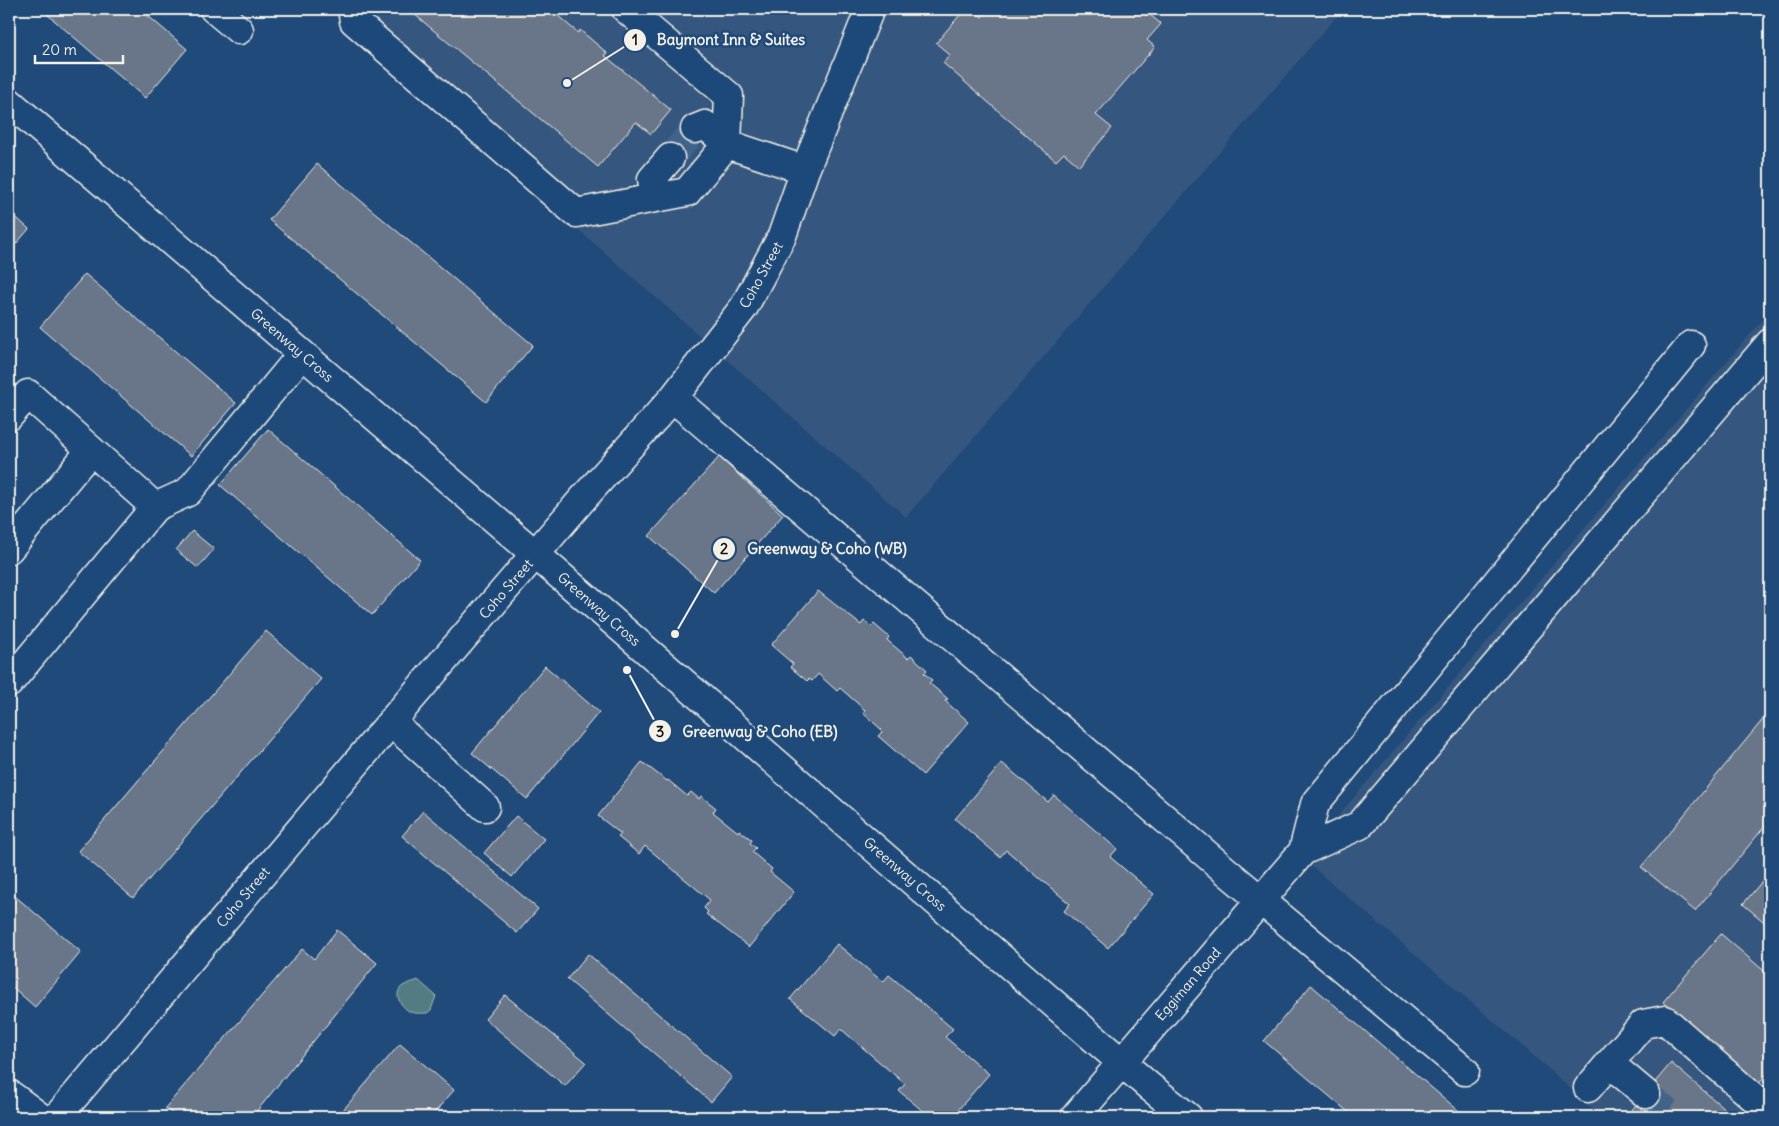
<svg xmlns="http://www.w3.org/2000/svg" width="1779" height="1126" font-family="Delius,sans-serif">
<rect width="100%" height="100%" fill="#1f4a7a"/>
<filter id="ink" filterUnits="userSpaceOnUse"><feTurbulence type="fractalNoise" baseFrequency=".02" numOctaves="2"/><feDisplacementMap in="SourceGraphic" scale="10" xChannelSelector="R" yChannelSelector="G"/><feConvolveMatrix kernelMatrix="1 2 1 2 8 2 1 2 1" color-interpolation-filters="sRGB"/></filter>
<g filter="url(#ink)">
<path fill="#35577e" d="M327,9H1343L906,517Z
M1770,311V1115L1768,1117H1602L1527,1050L1302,858Z"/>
<path fill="#537c82" stroke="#a4b6b5" d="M418,980L436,996L431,1010L427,1013C422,1013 415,1014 411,1012C401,1008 392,993 403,986C407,983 414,982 418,980Z"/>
<path fill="#697488" stroke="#f4f1e8" d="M41,9H140L187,49L145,98Z
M408,9H550L578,33L580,30L607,53L604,55L671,110L651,134L636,122L598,167Z
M965,9H972L982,17L986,12L1034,9H1143L1161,24L1147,40L1155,47L1096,115L1112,128L1079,166L1064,153L1056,161L943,63L950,55L936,43Z
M317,164L533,345L486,402L269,220Z
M9,211L29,229L9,252Z
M85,274L236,403L191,456L40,327Z
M268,429L420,560L372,615L220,485Z
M719,457L783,515L714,593L649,536Z
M192,531L214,549L198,568L176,550Z
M818,591L861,625L864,621L871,627L874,624L889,637L887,640L908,658L911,655L927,670L924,673L932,680L929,683L948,699L945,701L969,722L923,775L878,736L883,731L863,713L865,710L840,688L837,691L818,674L812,681L809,679L807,681L790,667L793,664L771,645Z
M266,631L321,679L133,898L78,851Z
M545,666L599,712L527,799L472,753Z
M1770,711V820L1695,911L1641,867Z
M642,762L667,781L668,780L687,796L691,792L699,799L701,796L716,808L713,812L738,832L739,830L752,840L750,843L756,848L752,852L772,869L770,872L794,892L749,947L706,914L708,912L704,908L710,900L645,846L639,854L618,837L621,834L598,816Z
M1002,763L1048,802L1054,795L1117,849L1110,857L1154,894L1108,948L1064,911L1070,904L1006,850L1000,857L955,819Z
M423,811L538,909L517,933L402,836Z
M516,816L544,839L512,877L484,853Z
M1770,872V927L1743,904Z
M9,891L81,952L35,1007L9,984Z
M337,930L377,963L252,1117H176L165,1108L302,949L314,959Z
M1721,934L1770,976V1070L1758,1085L1663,1002Z
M837,944L883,982L889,975L953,1029L945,1037L989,1074L952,1117H930L899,1091L905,1084L841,1029L835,1036L790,999Z
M588,954L732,1077L711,1102L567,979Z
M1311,985L1459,1111L1454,1117H1354L1264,1041Z
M505,995L586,1062L565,1086L485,1019Z
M400,1044L454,1090L431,1117H337Z
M1671,1063L1732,1115L1730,1117H1626Z"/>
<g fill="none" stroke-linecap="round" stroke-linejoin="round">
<path stroke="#3f638a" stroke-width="28" stroke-dasharray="28 14" stroke-linecap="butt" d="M670,158L695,129
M1646,1094L1673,1117"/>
<g stroke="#f4f1e8" stroke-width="31">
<path id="minor" d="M214,9L239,30
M352,9L354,21L576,213L687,192L727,144L729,96L626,9
M9,102L563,578L1150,1087L1188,1117
M695,129L705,125L727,144L805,170
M655,198L652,179L670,158
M673,398L1226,871L1465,1071
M9,416L28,394L155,507
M9,549L91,450
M9,683L155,507L188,492L302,354
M391,722L485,807
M1303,851L1315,804L1691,345
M1609,1063L1646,1094
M1588,1088L1643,1024L1665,1020L1770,1112
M9,1094L40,1117
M57,1117L391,722L580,502L673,398L744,307L782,236L805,170L870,9
M1075,1117L1303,851L1360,825L1770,343"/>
</g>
<use href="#minor" stroke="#1f4a7a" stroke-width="28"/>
</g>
</g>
<g text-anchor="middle" stroke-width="5" stroke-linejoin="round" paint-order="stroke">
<g font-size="14" fill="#f4f1e8" stroke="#1f4a7a">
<text transform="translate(761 275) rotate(-61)" y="5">Coho Street</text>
<text transform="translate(292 345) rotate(41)" y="5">Greenway Cross</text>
<text transform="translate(506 589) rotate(-49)" y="5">Coho Street</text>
<text transform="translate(599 609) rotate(41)" y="5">Greenway Cross</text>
<text transform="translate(905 874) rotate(41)" y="5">Greenway Cross</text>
<text transform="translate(243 897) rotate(-50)" y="5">Coho Street</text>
<text transform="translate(1188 984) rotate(-49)" y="5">Eggiman Road</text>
</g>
</g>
<path fill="none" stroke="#f4f1e8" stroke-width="2" d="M567 83L635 40M675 634L724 549M627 670L660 731"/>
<g fill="#f4f1e8" stroke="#1f4a7a" stroke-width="2">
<circle cx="567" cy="83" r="5"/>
<circle cx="675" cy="634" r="5"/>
<circle cx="627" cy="670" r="5"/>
<circle cx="635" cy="40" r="12"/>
<circle cx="724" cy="549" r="12"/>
<circle cx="660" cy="731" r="12"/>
</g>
<g font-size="15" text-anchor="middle" font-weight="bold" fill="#111">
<text x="635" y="45">1</text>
<text x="724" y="554">2</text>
<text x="660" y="737">3</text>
</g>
<g font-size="15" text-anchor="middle" font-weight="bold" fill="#f4f1e8" stroke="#1f4a7a" stroke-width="5" stroke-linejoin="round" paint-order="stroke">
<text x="731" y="45">Baymont Inn &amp; Suites</text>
<text x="827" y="554">Greenway &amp; Coho (WB)</text>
<text x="760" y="737">Greenway &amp; Coho (EB)</text>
</g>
<rect width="1779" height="1126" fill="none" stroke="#1f4a7a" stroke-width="30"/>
<rect x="15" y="15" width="1749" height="1096" fill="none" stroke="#f4f1e8" stroke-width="2" filter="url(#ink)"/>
<path d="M35 55v8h88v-8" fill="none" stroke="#f4f1e8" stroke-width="2.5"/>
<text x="42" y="55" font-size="15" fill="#f4f1e8" stroke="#1f4a7a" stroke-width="4" paint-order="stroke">20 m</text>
</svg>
